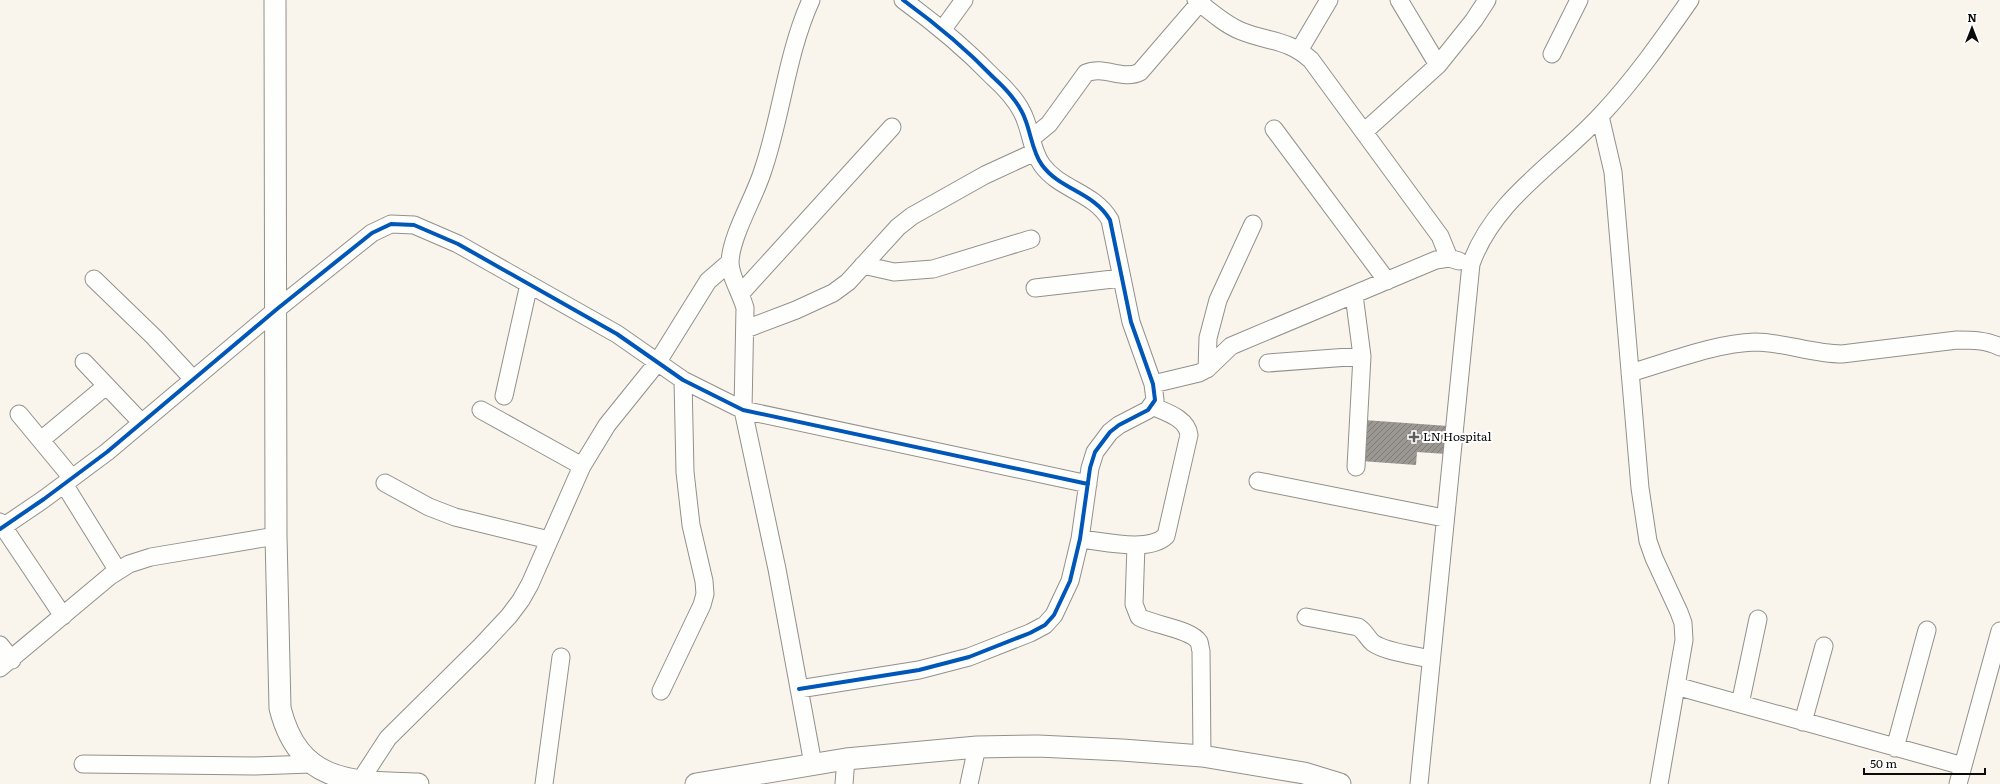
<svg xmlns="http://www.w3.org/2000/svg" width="2000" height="784" font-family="Literata,serif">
<defs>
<pattern id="building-hatch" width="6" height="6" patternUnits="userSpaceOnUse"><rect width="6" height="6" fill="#9b9893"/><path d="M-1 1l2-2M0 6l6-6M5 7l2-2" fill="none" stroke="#7d7a76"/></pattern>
</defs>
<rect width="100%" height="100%" fill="#f9f5ec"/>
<path fill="url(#building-hatch)" d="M1364,420L1448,426L1446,454L1417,452L1416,465L1361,461Z"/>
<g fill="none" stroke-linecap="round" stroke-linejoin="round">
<g stroke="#92908c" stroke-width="19">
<path id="minor" d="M811,0C786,55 782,116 762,173C754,198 731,236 730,262C730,277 741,293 745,308L743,410L777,569L813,764
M1196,0C1210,11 1224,24 1241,31C1268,42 1288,39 1311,60L1440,236L1449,258
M1399,0L1438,65
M943,29L964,0
M1300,49L1329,0
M1552,54L1579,0
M1600,116L1613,172L1640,488L1648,541L1654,558L1679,612L1683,623L1684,640L1659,784
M1274,129L1387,281
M1364,132L1438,65L1474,20L1487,0
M1032,138L1049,124L1086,73C1104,65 1122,81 1140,72L1202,0
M863,265L894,272L933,269L1031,239
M94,279L154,337L193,379
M1035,288L1122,278
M741,293L892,127
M1354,295L1362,356L1356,467
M746,329L796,310L833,293L848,282L898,227L912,216L985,175L1035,152
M84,362L141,422
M1268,363L1362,356
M1207,369L1208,338L1218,300L1253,224
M1630,373C1668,362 1716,343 1755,342C1784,342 1812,354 1842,354L1957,340C1971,340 1987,340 2000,347
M1153,384L1199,373L1207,369L1231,346L1436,260L1449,258L1459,261
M504,396L529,284
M481,410L582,466
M19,414L72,478
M41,440L106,386
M1258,481L1444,518
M385,483L429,507L455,517L549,540
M64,484L118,571
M0,522L63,616
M0,529L44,499L107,452L277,309L372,233L391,224L414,225L458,244L617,334L683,380L743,410L1088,484
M1080,539C1103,541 1148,553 1166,536L1189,435C1187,418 1165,412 1152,406
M1136,545L1134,604L1139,617C1153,625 1191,629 1199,642C1200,644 1200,648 1201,651L1202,756
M1306,617L1358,627C1365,631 1367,638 1373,643C1386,652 1414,655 1430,659
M0,645L12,660
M0,668L110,576L129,564L151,557L276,536
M1676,686L1963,766
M799,689L919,670L969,657L1030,633L1045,625L1054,615L1070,581L1080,539L1090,468L1095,452L1110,432L1119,425L1148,410L1155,400L1153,384L1131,322L1110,220C1094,192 1060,190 1042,165C1031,150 1031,129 1022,112C1015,98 1004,87 993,77C965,48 936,24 903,0
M661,691L702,605L705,594L704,581L691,525L685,472L683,380
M1740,704L1758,619
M1803,722L1824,646
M1895,748L1927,630
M83,764L255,766L311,764
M358,784L388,738L481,646L509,616L521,600L530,584L582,466L607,425L657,363L708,281L730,262
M544,784L561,657
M844,784L846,759
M969,784L977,747
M1419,784L1471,264C1494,199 1556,164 1601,115C1634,80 1662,40 1690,0
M1958,784L2000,631"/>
</g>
<g stroke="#92908c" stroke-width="23">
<path id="tertiary" d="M275,0L276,536L280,708C299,784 351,782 418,784
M696,784L846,759L977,747L1038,746L1122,750L1202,756L1304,773L1340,784"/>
</g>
<use href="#minor" stroke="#fefefc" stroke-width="17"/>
<use href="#tertiary" stroke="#fefefc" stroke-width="21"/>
<g stroke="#fff" stroke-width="6">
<path id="cycleway" d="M0,529L44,499L107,452L277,309L372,233L391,224L414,225L458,244L617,334L683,380L743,410L1088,484
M799,689L919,670L969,657L1030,633L1045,625L1054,615L1070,581L1080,539L1090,468L1095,452L1110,432L1119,425L1148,410L1155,400L1153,384L1131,322L1110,220C1094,192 1060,190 1042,165C1031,150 1031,129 1022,112C1015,98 1004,87 993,77C965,48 936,24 903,0"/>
</g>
<use href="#cycleway" stroke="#0057b8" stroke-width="4"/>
</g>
<path fill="#5e5c59" stroke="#fff" stroke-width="1.5" d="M1412 431h4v4h4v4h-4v4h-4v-4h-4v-4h4z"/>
<g text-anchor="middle" stroke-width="4" stroke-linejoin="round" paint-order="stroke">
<g font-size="12" fill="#0a0a0a" stroke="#fff" text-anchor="start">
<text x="1423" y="441">LN Hospital</text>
</g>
</g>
<g transform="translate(1972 28)" stroke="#ffffff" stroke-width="3" paint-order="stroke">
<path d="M0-3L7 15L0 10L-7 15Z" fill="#0a0a0a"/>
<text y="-6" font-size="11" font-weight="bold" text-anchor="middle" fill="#0a0a0a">N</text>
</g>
<path d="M1864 768v6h121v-6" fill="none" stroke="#0a0a0a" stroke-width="2"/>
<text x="1870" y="768" font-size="12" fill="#0a0a0a" stroke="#ffffff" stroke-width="3" paint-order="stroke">50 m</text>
</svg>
